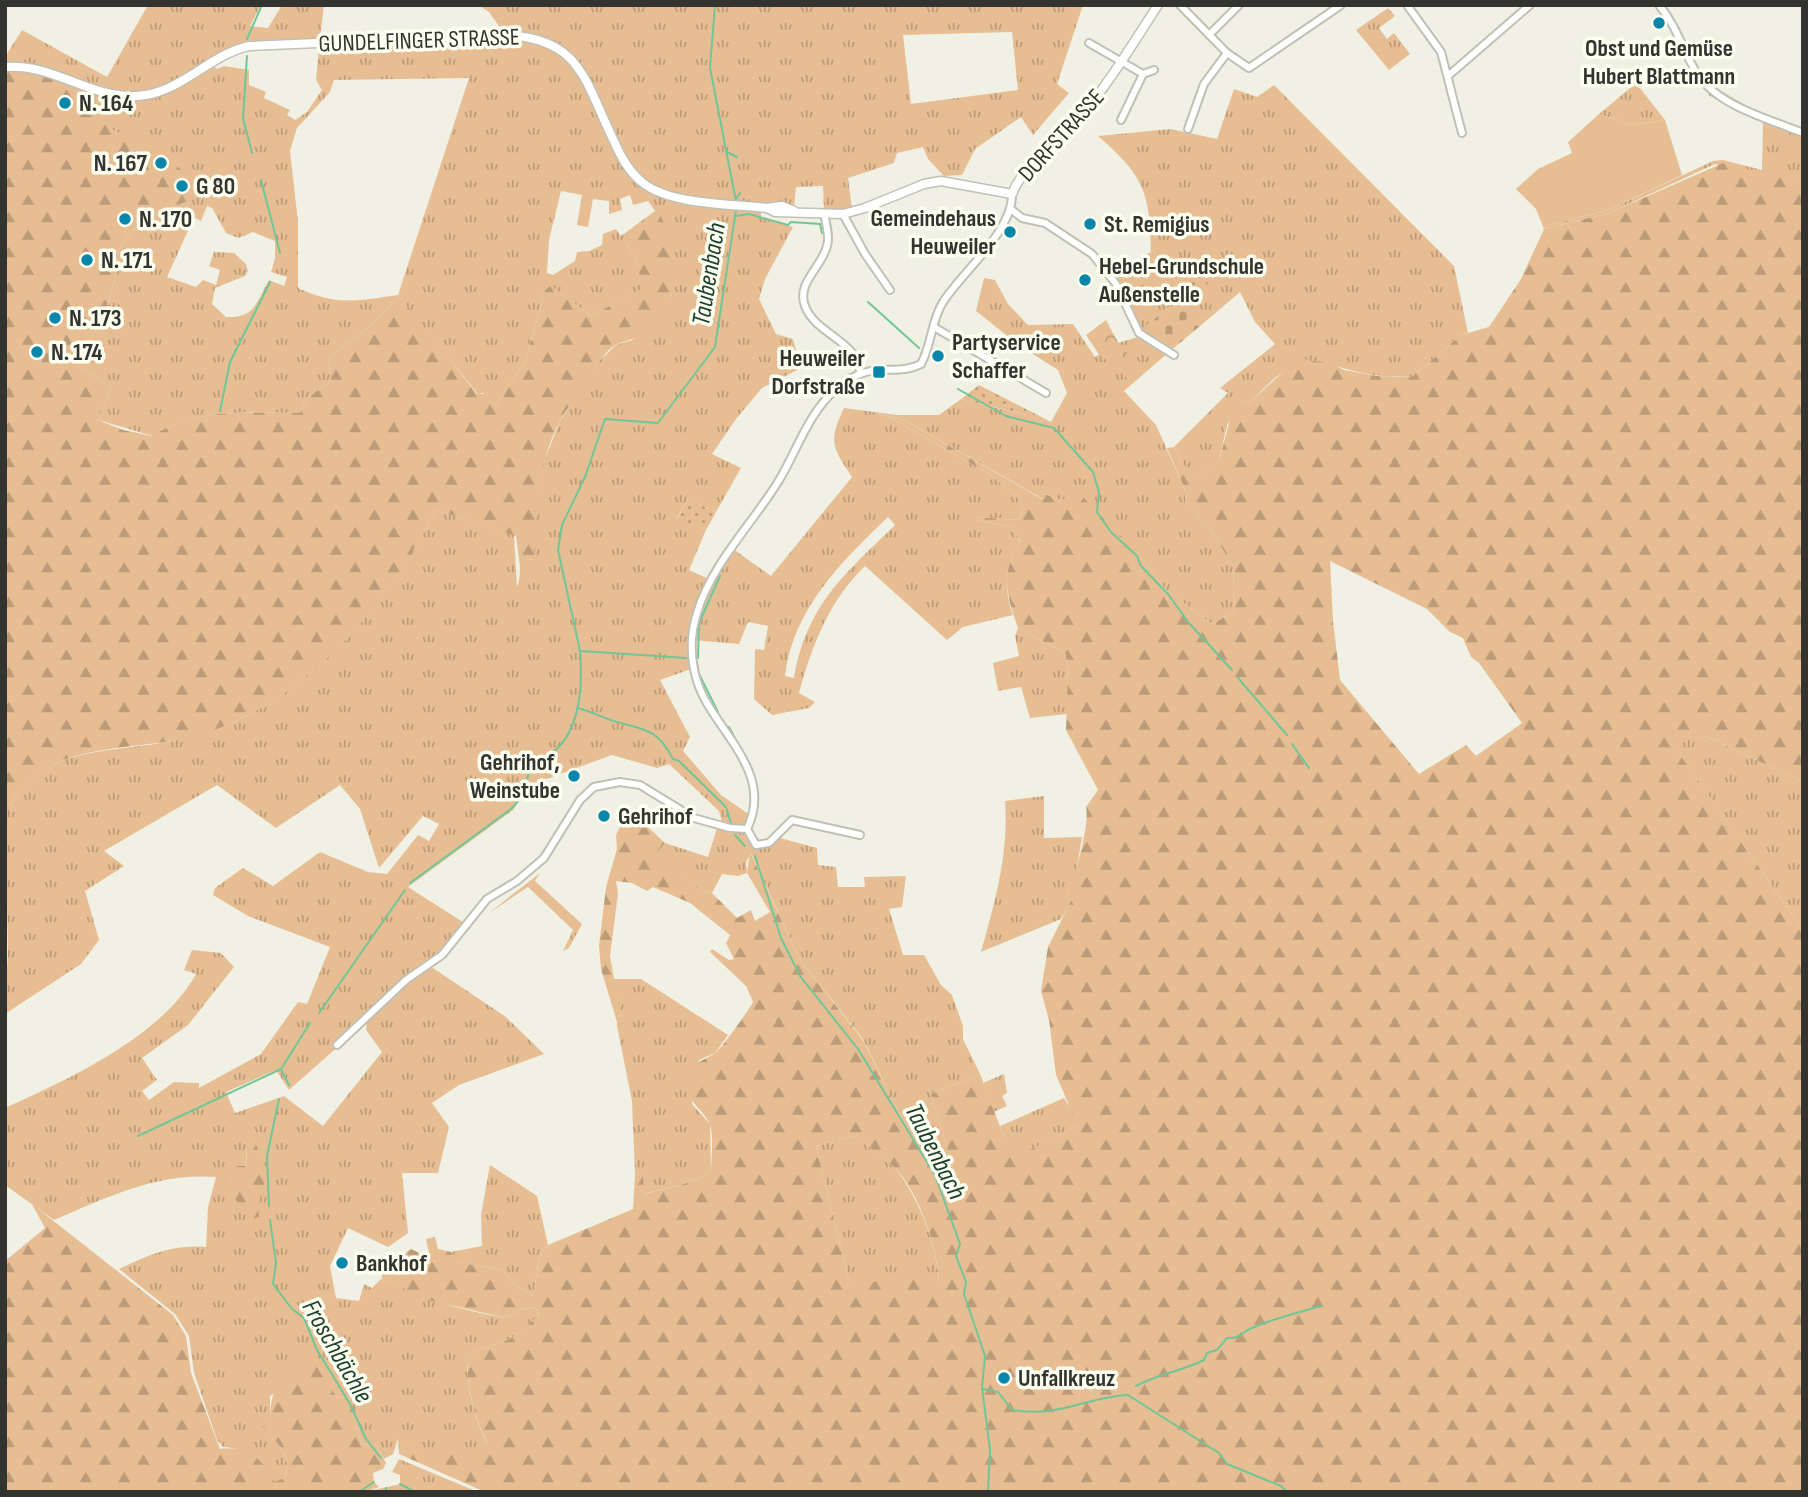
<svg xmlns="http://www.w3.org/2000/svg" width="1808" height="1497" font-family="'Sofia Sans Condensed',sans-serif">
<defs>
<pattern id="grass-tufts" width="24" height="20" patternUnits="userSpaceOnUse" patternTransform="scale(1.75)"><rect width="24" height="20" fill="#e7be93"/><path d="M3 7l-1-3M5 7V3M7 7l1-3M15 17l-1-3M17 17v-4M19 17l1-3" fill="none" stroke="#bc9b78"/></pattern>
<pattern id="forest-firs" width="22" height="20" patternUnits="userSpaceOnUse" patternTransform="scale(1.75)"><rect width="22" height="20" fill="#e7be93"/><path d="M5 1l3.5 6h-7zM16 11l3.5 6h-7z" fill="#bc9b78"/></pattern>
<pattern id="cemetery-stones" width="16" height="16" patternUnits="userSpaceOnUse" patternTransform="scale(1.75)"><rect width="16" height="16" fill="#e7be93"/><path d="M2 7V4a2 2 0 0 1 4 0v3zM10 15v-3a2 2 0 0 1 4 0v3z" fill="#bc9b78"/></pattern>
<pattern id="park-crowns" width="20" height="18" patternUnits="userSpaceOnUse" patternTransform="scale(1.75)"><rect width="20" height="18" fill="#e7be93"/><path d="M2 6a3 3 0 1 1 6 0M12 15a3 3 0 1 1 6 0" fill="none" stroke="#bc9b78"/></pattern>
<pattern id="garden-dots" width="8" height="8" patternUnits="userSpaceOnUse" patternTransform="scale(1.75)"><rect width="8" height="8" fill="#e7be93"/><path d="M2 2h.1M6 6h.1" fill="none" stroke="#bc9b78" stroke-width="1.8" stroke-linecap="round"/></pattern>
</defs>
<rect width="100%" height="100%" fill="#f0f1e4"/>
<path fill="url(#grass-tufts)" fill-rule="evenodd" d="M148,5H261L250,26L268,28L282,5H324L320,39L501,29L489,12L478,5H1083L1057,84L1069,93L1033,135L1021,117L975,149L962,175L944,176L928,159L923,147L897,153L894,163L848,178L852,209L824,211L823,186L796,187L794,208L776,203L761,210V218L793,227L765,279L759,299L776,334L793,339L801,368L762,388L736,419L712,454L741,468L716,512L688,499L677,518L706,530L689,570L711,580L733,549L771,576L852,477C832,447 828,442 844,408L897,415H939L961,399L1026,415V409L1051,422L1067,393L1058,370L1020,346L976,311L984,278L995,280L1008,304L1028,325L1073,324L1095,357L1118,343L1138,337L1111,277L1151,252C1150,192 1144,176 1098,136L1171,129L1217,139L1234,89L1257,97L1274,85L1454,266L1468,333L1461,335L1412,377C1399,376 1386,377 1374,375C1343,371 1316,353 1285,371C1272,378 1260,393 1249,403L1242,400L1227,425L1219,461L1194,483L1174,447L1228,393L1220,388L1275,344L1255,322L1240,292L1206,321L1187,301L1225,268L1175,287L1183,295L1146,326L1169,352L1124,391L1156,425L1186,492L1185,501L1211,529L1233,567L1235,611L1212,624L1166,590L1141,557L1122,540L1061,500L1046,494L1043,499L900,418L871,413L893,419L991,475L1020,500L1023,511L1018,520L979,517L978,520L1011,527L1020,541C1005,567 1003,587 1013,615L963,627L947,640L865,566C829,601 812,645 799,693L815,702L809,708L772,715L754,699L755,649L764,650L768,626L748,622L739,644L692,640L694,668L660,680L690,737L683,751L721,795L753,817L747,829L756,845L776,837L817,848L818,865L836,867L838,887H865L864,877L906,876L902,907L889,909L903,955H924L941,985L952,995L963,1026V1039L980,1074L931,1094L960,1191L947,1197L895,1106L863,1039L800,960L751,853L746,862L747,873L738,876L722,874L712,893L696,886L660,856L658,852L665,843L708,857L717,828L723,826L719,811L669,764L657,768L612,755L530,785L513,810L408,887L466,924L430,966L506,1017L544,1054L459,1085L432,1103L449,1127L438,1173H402L408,1233L388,1247L348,1228L330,1266L336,1298L359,1301L364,1284L372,1288L382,1278C423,1298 461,1311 506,1318L523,1309L535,1307L539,1316L510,1339L467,1355C467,1387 473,1415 487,1444L474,1458L419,1455L398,1439L393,1454L384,1459L375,1444L362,1445L356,1428L355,1399L338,1397L332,1391L323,1357L270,1396V1422L263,1426C276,1445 293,1453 285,1477L275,1483C266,1465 244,1447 223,1447L217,1440L194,1373L189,1336L175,1314L119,1269C148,1255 173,1244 206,1247L208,1207L216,1177C158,1172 105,1198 54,1220L5,1185V1108C69,1079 161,1037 196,974L184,970L192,950L221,953L234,967L188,1025L142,1058L157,1080L142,1091L149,1100L174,1082L199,1083V1088L261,1054L298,1002L307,1004L330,947L248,916L213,895L215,888L243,868L273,886L320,852L368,872L387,874L418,835L429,841L439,824L423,816L379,868L360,809L340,785L276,828L217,785L104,851L124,866L85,891L99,940L81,964L5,1014L8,952L5,805L8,810C36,745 114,753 172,741C194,736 217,730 238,720C326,678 392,594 436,510L514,535L517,587L526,560L534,559L533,521L542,466L560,421L599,361L616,345L632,340L671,295L624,239L638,263L642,289L591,316L552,287L545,290L526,360L496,405L483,393L478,394L398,297L368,328L328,358L331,381L306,399L300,413C248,413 199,407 153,436L98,420L111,387L77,365L105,313L117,272L112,266C126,227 150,215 186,202L165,158L109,128L123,99L5,70V57L22,30L107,77ZM1012,32L1018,90L911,104L903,35ZM263,46L319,47L316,80L322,90L307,112L295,120L287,115L290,110L264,98L266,92L249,85V70L224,66L217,69L212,65L233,54ZM469,78L398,295C357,301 336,306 298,288V222L290,151L297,128L330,92L334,80ZM561,191L582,195L577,225L588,227L593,199L609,201V214L622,210L620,199L630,195L633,205L648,201L655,211L621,236L616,229L603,234L602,245L589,251L577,252L575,261L553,275L547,273L549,240ZM207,206L212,208L226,233L238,238L253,232L275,241V258L271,272L287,277L284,286L269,280C256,303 255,318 226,317L212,304L215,288L245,276L248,271L246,264L234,253L214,252L209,266L220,270L216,285L203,280L196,287L167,277L188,231L183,227L189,215L201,221ZM888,517L895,525C844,575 807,604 794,678L785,676C793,609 841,562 888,517ZM367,1021L366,1030L382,1052L323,1126L284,1096L235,1113L226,1092L276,1070L289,1090ZM255,1143C269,1171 266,1193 248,1219L243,1207L247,1145Z
M1388,8L1395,16L1379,28L1387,39L1394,33L1410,54L1389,70L1356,30Z
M1636,83L1665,120L1633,125L1599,114Z
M1714,87L1747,106L1803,130V184L1715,164L1609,213L1544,229L1545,226L1608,210L1713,161L1723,160L1762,170L1763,120L1708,95Z
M1018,628L1065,653L1068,664L1067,714L1030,718L1021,687L998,691L993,663L1019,656L1015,636Z
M1706,736L1803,782V930L1670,741Z
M1044,796V838L1082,837L1075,878L1067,894L1073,899L1061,919L981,952C995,902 1009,853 1005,801Z
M540,873L535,881L582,924L569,948L563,951L573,930L528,887L489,913Z
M613,979H641L728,1035L715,1053L699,1060L692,1104L710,1124L711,1173L687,1183L643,1194V1175L635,1174L632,1101L617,1026V1022L622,1024Z
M1004,1074L1007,1093L1002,1096L1007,1106L994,1112L983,1083Z
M1064,1098L1076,1116L1078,1126L1019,1156L1007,1146L1000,1126Z
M853,1136C869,1146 889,1158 899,1173C921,1204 937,1245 939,1283L850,1285L816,1146Z
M490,1165L537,1196L548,1245L540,1255L533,1295L517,1287L502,1270L455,1262L451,1252L482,1246L481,1215Z
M399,1459L478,1492H365L400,1484V1475L392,1472Z"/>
<path fill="url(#forest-firs)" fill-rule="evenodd" d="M5,70H37L87,91L124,99L109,128C130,139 189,164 194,188L186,202C150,215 126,227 112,266L117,272L105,313L77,365L111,387L98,420L123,430L152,436C199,407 247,413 300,413L306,399L331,381L328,358L368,328L399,296L477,394H486L496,405L526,360L545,290L551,286L591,316L641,289L638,263L624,239L659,212C679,252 683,304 643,333C634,340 623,341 614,346C597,358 591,377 580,393C574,402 566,409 561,419C537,463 535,511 534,559L526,560V571L519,586L520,567L516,536L436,510C392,595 326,679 238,720C217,730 194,738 172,741C115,750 35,747 8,810L5,805Z
M1723,163L1803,184V782L1706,736L1671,742L1803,930V1492H485L399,1454L398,1438L419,1455H442L447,1444L474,1457L475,1448L487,1443C473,1414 467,1386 467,1355L510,1339L539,1315L535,1307L523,1309L506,1318L428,1300L382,1278L381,1260L398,1258L411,1249L430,1258L426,1239L435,1237L438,1249L451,1252L456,1262L502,1270L517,1287L533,1295L540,1255L548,1245L633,1209L635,1174L643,1175L644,1194L687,1183L711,1173C711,1159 714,1138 710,1125C703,1107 684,1104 689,1077C692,1061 704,1061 715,1053C723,1047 748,1011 753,1002L746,986L710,952L712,949L729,960L734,959L726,943L730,935L690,903L653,887L647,891L632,883L616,881L618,894L610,956L622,1025L617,1022L601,969L599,946L606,887L617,849L616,835L622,823L636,816L665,843L658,852L696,886L712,893L737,918L751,910L755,921L770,912L747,873L750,852L800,960L863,1040L895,1106L947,1197L960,1191L931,1094L980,1074L1007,1145L1019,1155L1078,1126L1056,1075L1049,1020L1041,991L1048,947L1072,899L1067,894C1075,878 1090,824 1086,807L1098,790L1066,730L1068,665L1065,653L1018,628C1006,593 1000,576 1020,541L1011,527L978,520L979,517L1018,520L1023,511L1020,500L991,475L893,419L869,413L900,418L1042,499L1045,494L1061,500L1080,494L1141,557L1166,590L1212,624L1235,611L1233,567L1211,529L1185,501L1186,492L1167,448L1174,447L1194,482L1219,461L1234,404L1242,400L1249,403L1284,371L1282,365L1294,355L1310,361L1328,362L1344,370L1377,376L1412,377L1461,335L1489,327L1521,279L1544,229L1609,213ZM1330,561L1427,609L1450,632L1463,638L1471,657L1479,663L1522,723L1476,756L1466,745L1419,774L1340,680L1333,621ZM853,1136C868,1146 885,1156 897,1170C920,1196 938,1249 939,1283H917L911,1277L850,1285L816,1146Z
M255,1142L268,1173L258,1205L259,1217L248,1220C241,1200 227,1197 223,1174L238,1166H246L247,1145Z
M32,1204L173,1315L186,1336L191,1373L220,1449C247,1445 263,1459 275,1482L285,1477C293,1453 276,1444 262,1426L270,1421C271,1376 285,1373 324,1357L333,1392L338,1397L355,1399L356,1428L362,1445L375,1444L386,1463L383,1469L373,1473L374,1482L379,1487L365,1492H5V1261L45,1228Z"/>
<path fill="url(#cemetery-stones)" d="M1183,295L1206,321L1169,352L1155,343L1146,326Z"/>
<path fill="url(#park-crowns)" d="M1106,320L1121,348L1143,365L1127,378L1098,353L1086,335Z"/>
<path fill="url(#garden-dots)" d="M1214,253L1226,268L1187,301L1174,287Z
M979,385L1026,409L1027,415L961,399Z
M688,499L716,512L706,530L677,519Z"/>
<path fill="#e7be93" d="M1599,114L1633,125L1665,120L1682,175L1608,210L1545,226L1544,229L1536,209L1516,189L1538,169L1572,153L1568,142Z"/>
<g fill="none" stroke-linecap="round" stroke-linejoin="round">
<path stroke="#71c697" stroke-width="2" d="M715,5L710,68L736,201
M247,39L262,5
M247,56L243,118L252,153
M727,152L737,157
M261,180L280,253
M736,199L740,193
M736,216L749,214L788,225L791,222L820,224L822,233
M868,302L919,348
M958,389L1006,416L1054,428L1093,472L1099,492L1097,512L1111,532L1137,556L1141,566L1168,594L1188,622L1232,670
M220,411L230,362L270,282
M686,658L580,651L558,550L562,525L585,477L605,419L658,423L715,347L736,210
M696,658L699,674L718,712
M698,658L699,623L720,576
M1238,678L1287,735
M578,708C593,712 607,720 621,723C649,730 659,732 673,759L679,761L726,807L731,823
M729,727L752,771
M1292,744L1309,768
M537,760C580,747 583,689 580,653
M735,835L745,846
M755,856L781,938L800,976L858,1049L935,1175L960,1244L956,1256L966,1282L964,1294L985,1356L982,1388L990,1449L988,1492
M410,883L511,809L524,794L531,762
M319,1013L405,890
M289,1085L281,1069L310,1023
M138,1136L281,1069
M269,1206L267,1156L279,1099
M270,1220L276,1263L273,1284L292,1309L304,1318L317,1350L350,1404L366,1439L381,1458
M1136,1386C1158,1374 1182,1371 1204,1360L1207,1353L1217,1350L1227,1338C1240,1339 1241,1332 1252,1328C1274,1318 1297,1313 1321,1306
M983,1389L998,1392L1012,1410C1061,1418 1085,1397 1128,1395L1219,1453L1227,1464L1281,1486L1287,1492
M400,1484L415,1492
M359,1492L374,1482
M385,1492L386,1488"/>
<g stroke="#c0c1b4" stroke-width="10">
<path id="minor" d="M1180,5L1227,53L1249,68L1341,5
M1407,5L1441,52L1462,133
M1659,5C1676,25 1683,50 1696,72C1717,106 1767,118 1803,133
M1209,35L1239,5
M1089,43L1143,74L1121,120
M1143,74L1154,70
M1448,76L1530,5
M1188,129L1204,84L1227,53
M1012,210L1022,218L1045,223L1092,254L1116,284L1139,333L1174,355
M824,214C826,223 830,237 827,246C822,267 796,283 805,306C815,334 858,341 860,372
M843,214L865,254L890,290
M934,327L1046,393
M747,829L756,845L769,843L792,820L860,835
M337,1045L406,980L442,955L487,899L517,881L544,858L580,800L594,787L620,782L640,785L694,818L730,828L747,829C776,770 711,728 697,681C690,658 690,635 697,613C711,565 752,524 778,482C797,451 808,413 837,388C872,358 894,378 921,364C932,344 931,321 943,302C963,271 1013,231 1012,194"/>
</g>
<g stroke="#c0c1b4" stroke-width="11">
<path id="tertiary" d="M5,67C53,63 88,98 136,96C179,95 208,55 249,46L503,35C580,37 584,79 613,139C620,155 628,171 643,183C671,205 732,204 767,208L775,212L843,214L865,208L924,184L941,181L1012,194C1024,163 1056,146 1077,121C1108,85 1132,45 1158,5
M767,208L782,206L794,211"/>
</g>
<use href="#minor" stroke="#fff" stroke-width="6"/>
<use href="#tertiary" stroke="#fff" stroke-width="8"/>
</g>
<g fill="#0a86aa" stroke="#fdfff1" stroke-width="2.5">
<circle cx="1659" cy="23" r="7"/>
<circle cx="65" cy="103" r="7"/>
<circle cx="161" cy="163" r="7"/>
<circle cx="182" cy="186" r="7"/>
<circle cx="125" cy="219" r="7"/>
<circle cx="1090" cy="224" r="7"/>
<circle cx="1010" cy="232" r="7"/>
<circle cx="87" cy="260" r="7"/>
<circle cx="1085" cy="280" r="7"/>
<circle cx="55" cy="318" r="7"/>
<circle cx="37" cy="352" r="7"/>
<circle cx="938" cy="356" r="7"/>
<rect x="872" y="365" width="14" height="14" rx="3.5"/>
<circle cx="574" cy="776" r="7"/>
<circle cx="604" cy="816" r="7"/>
<circle cx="342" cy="1263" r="7"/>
<circle cx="1004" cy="1378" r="7"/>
</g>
<g text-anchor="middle" stroke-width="7" stroke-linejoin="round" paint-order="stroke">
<g font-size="24" fill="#33342f" stroke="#fdfff1">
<text transform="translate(419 40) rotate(-2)" y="8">GUNDELFINGER STRASSE</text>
<text transform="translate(1061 135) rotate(-48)" y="8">DORFSTRASSE</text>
</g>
<g font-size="24" font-weight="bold" fill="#33342f" stroke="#fdfff1" text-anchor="start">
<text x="1659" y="56" text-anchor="middle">Obst und Gemüse<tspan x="1659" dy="28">Hubert Blattmann</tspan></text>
<text x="79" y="111">N. 164</text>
<text x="147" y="171" text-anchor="end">N. 167</text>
<text x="196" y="194">G 80</text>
<text x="996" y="226" text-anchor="end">Gemeindehaus<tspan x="996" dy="28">Heuweiler</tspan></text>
<text x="139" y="227">N. 170</text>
<text x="1104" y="232">St. Remigius</text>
<text x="101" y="268">N. 171</text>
<text x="1099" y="274">Hebel-Grundschule<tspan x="1099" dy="28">Außenstelle</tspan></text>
<text x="69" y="326">N. 173</text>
<text x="952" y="350">Partyservice<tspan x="952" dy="28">Schaffer</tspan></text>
<text x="51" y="360">N. 174</text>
<text x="865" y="366" text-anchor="end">Heuweiler<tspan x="865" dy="28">Dorfstraße</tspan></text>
<text x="560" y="770" text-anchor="end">Gehrihof,<tspan x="560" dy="28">Weinstube</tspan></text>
<text x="618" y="824">Gehrihof</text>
<text x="356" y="1271">Bankhof</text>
<text x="1018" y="1386">Unfallkreuz</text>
</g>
<g font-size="26" font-style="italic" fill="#193e2b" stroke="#fdfff1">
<text transform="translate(708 274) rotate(-81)" y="9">Taubenbach</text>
<text transform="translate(936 1151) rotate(63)" y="9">Taubenbach</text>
<text transform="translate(338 1351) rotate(60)" y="9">Froschbächle</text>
</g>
</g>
<rect width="1808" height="1497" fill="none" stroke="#33342f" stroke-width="14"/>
</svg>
